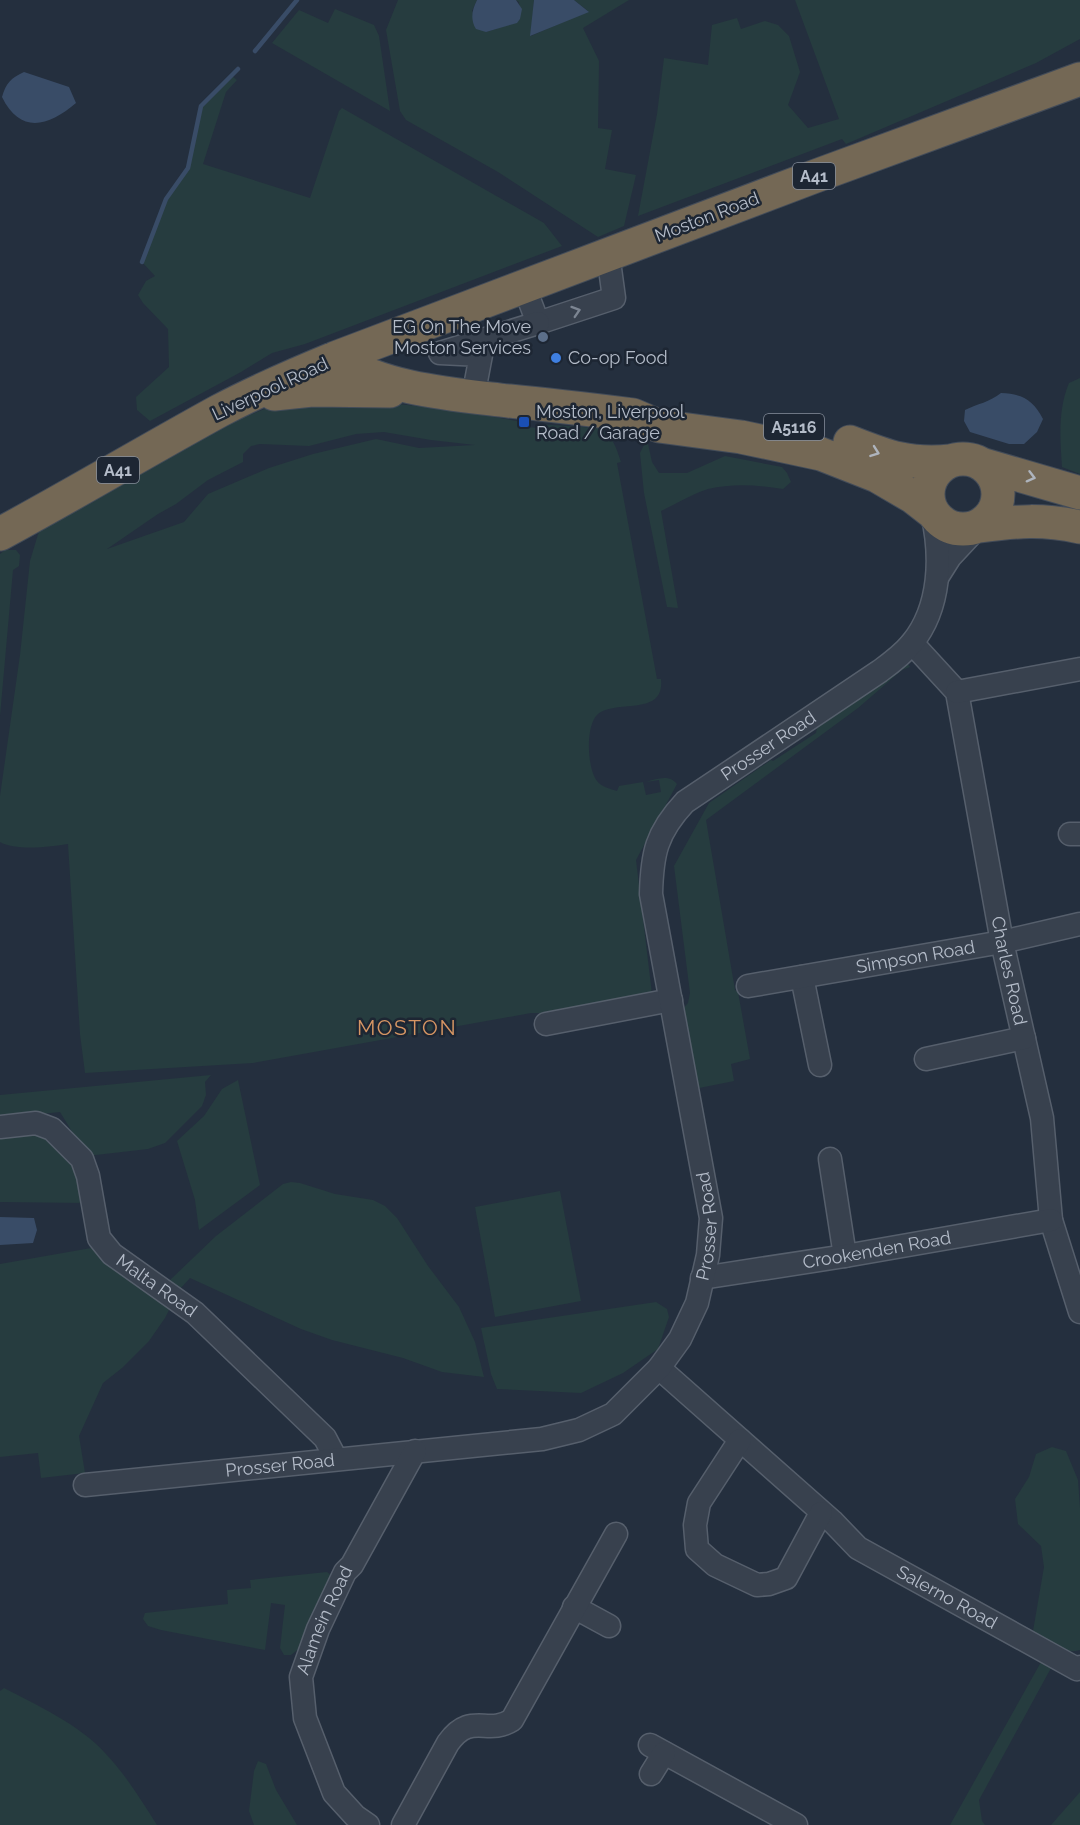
<svg xmlns="http://www.w3.org/2000/svg" width="1080" height="1825" font-family="Raleway,sans-serif">
<rect width="100%" height="100%" fill="#242f3e"/>
<path fill="#263c3f" fill-rule="evenodd" d="M398,0H477L472,11L486,32L517,22L520,19L519,2L516,0H534L531,36L588,11L574,0H629L583,28L599,61L598,128L612,130L605,169L636,175L624,226L598,237L498,172L406,120L400,111L386,30Z
M795,0H1080V39L1036,63L846,144L842,139L638,216L657,114L664,58L708,65L712,25L737,18L741,29L765,21L778,25L789,36L800,72L788,105L808,128L839,119Z
M335,9L374,25L379,36L390,111L272,43L299,10L328,23Z
M232,76L237,80L226,92L203,164L310,198L339,111L342,108L544,223L562,246L305,344L272,353L241,372L150,421L137,410L136,397L169,367L168,329L143,303L138,295L146,281L155,276L142,262L166,199L188,168L201,106Z
M1080,378V474L1062,467C1060,438 1058,409 1069,383Z
M378,402L455,410L528,423V427L537,428L538,424L597,428C613,435 616,447 621,462L617,463L657,679H661C665,717 616,699 598,714C585,725 587,768 597,781C601,787 611,789 617,791L619,786L643,782L646,795L661,792L659,780L646,782C657,779 669,774 677,784L636,860L652,994L550,1013H531L253,1063L85,1073L80,1034L68,844C51,847 15,851 0,842V796L20,655L30,561L39,531L113,487L242,418L267,408ZM384,432L431,440L475,445L419,448L376,439L313,454L269,468L208,494L184,522L107,549L158,514L176,504L208,480L243,462V454L251,446L260,444L309,446L356,434Z
M648,444L652,462L659,473H687L725,456L782,467L787,473L791,482L783,489C758,485 733,483 708,489C692,494 676,504 661,511L678,608L667,607L644,493L640,453L644,445Z
M5,550H16L20,555L19,566L13,570L0,716V554Z
M908,664L910,667L902,670L858,708L706,820L735,990L738,992L750,1059L731,1064L734,1081L699,1088L698,1085H694L681,1011L688,1003L690,993L674,866L709,803L771,760L773,761L816,733L817,728Z
M211,1075L205,1082L206,1095L202,1106L165,1143L148,1149L87,1156L60,1112L0,1118V1095Z
M238,1080L260,1185L199,1230L195,1200L177,1141L204,1116L222,1089Z
M38,1132L74,1168L88,1203L0,1202V1135Z
M291,1182L300,1183L335,1194L373,1200L385,1206L397,1218L428,1266L459,1307L475,1342L484,1377L442,1372L403,1358L332,1340L301,1329L190,1278L180,1289L169,1281L216,1236L283,1184Z
M560,1191L581,1301L495,1317L475,1207Z
M97,1247L174,1300L165,1318L149,1341L122,1368L103,1383L79,1436L85,1473L41,1478L38,1453L0,1457V1264Z
M656,1302L667,1309L669,1317L658,1349L623,1373L581,1393L497,1389L491,1374L481,1328Z
M1052,1447L1066,1451L1078,1480L1080,1508V1650C1062,1655 1046,1643 1033,1631L1044,1567L1041,1546L1018,1524L1015,1499L1029,1477L1036,1454Z
M327,1572L332,1576L315,1607L300,1648L291,1655H284L280,1648L285,1605L271,1603L265,1650L161,1630L148,1626L143,1619L145,1613L228,1604L227,1590L251,1588L250,1580Z
M1041,1662L1051,1668L979,1800L982,1821L985,1825H950Z
M4,1688C37,1705 80,1725 105,1753C126,1775 141,1800 157,1825H0V1691Z
M258,1761L266,1764L276,1790L297,1825H254L249,1811L254,1771Z
M1080,1792V1825H1051Z"/>
<path fill="#394c67" d="M477,0H516L522,9L520,19L517,23L486,32L476,29C470,19 472,10 477,0Z
M534,0H574L589,12L530,36Z
M24,72L69,87L76,103C48,127 20,134 2,97C6,83 11,78 24,72Z
M1001,393C1023,394 1033,400 1043,419L1037,432L1024,444H1009L970,432L964,421L965,410C977,404 990,402 1001,393Z
M0,1217L34,1218L37,1230L33,1243L0,1245Z"/>
<g fill="none" stroke-linecap="round" stroke-linejoin="round">
<path stroke="#394c67" stroke-width="4.5" d="M255,51L297,0
M142,262L166,199L188,168L201,106L238,69"/>
<g stroke="#565f6c" stroke-width="25">
<g id="minor">
<path d="M524,286L538,323L614,298L608,254"/>
<path d="M473,397L481,355L440,353L538,323"/>
<path d="M938,576L950,557L978,527"/>
<path id="s1" d="M912,643L957,692L1002,942L1042,1118L1051,1220L1080,1312"/>
<path d="M957,692L1080,669"/>
<path d="M1070,834H1080"/>
<path d="M802,977L820,1065"/>
<path id="s2" d="M748,986L1002,942L1080,924"/>
<path d="M546,1024L671,1000"/>
<path d="M926,1059L1024,1038"/>
<path id="s3" d="M0,1127L36,1123L52,1129L82,1159L88,1176L99,1238L112,1254L195,1313L325,1438L336,1459"/>
<path d="M830,1159L845,1256"/>
<path id="s4" d="M702,1278L845,1256L1051,1220"/>
<path id="s5" d="M659,1368L832,1521L858,1548L1077,1669L1080,1667"/>
<path d="M740,1440L699,1503L695,1525L697,1549L715,1565L757,1585L769,1584L786,1578L821,1513"/>
<path id="s6" d="M85,1485L542,1439L579,1430L613,1414L659,1368L680,1339L697,1303L708,1255L711,1218L651,894C652,854 656,833 685,802L880,671C891,663 903,654 912,643C941,607 942,556 932,513"/>
<path d="M574,1607L609,1626"/>
<path d="M650,1745L796,1825"/>
<path d="M651,1774L664,1753"/>
<path id="s7" d="M368,1825L355,1816L334,1793L305,1718L301,1677L318,1629L345,1572L352,1565L415,1451"/>
<path d="M403,1825L448,1743C471,1711 487,1736 512,1720L616,1534"/>
</g>
</g>
<g stroke="#434c59" stroke-width="35">
<path id="highway" d="M335,358C387,390 450,394 509,401C550,405 592,410 633,415L659,426L741,437L821,454L877,476L913,497L931,511
M274,394L312,390L390,391
M850,442C888,457 909,465 951,461
M928 494a35 35 0 1 1 70 0a35 35 0 1 1-70 0Z
M981,464L1080,493
M980,526C1018,521 1042,519 1080,527
M0,534C74,494 146,451 219,411C257,391 296,374 335,358L813,177L1080,79"/>
</g>
<use href="#minor" stroke="#38414e" stroke-width="22"/>
<use href="#highway" stroke="#746855" stroke-width="33"/>
</g>
<defs><path id="oneway-chevron" d="M-2-3.5L2.5 0L-2 3.5" fill="none" stroke-width="1.6" stroke-linecap="round" stroke-linejoin="round" transform="scale(1.5)"/></defs>
<use stroke="#7c8592" href="#oneway-chevron" transform="translate(576 311) rotate(-18)"/>
<g stroke="#aeb4bd">
<use href="#oneway-chevron" transform="translate(875 452) rotate(20)"/>
<use href="#oneway-chevron" transform="translate(1031 477) rotate(15)"/>
</g>
<circle fill="#5c6f8a" stroke="#1d2633" stroke-width="2" cx="543" cy="337" r="6"/>
<circle fill="#3f7fe0" stroke="#1d2633" stroke-width="2" cx="556" cy="358" r="6"/>
<rect fill="#1a4fb4" stroke="#1d2633" stroke-width="2" x="518" y="416" width="12" height="12" rx="3"/>
<g text-anchor="middle" stroke-width="5" stroke-linejoin="round" paint-order="stroke">
<g fill="#1d2633" stroke="#878f9c" stroke-width="1.5">
<rect x="793" y="163" width="42" height="26" rx="4.5"/>
<rect x="764" y="414" width="60" height="26" rx="4.5"/>
<rect x="97" y="457" width="42" height="26" rx="4.5"/>
</g>
<g font-size="16" font-weight="bold" fill="#b4bcc9">
<text x="814" y="182">A41</text>
<text x="794" y="433">A5116</text>
<text x="118" y="476">A41</text>
</g>
<g font-size="18" fill="#b4bcc9" stroke="#1d2633">
<text transform="translate(707 217) rotate(-21)" y="6">Moston Road</text>
<text transform="translate(270 389) rotate(-25)" y="6">Liverpool Road</text>
<text dy="6" stroke="none"><textPath href="#s6" startOffset="1293">Prosser Road</textPath></text>
<text dy="6" stroke="none"><textPath href="#s2" startOffset="170">Simpson Road</textPath></text>
<text dy="6" stroke="none"><textPath href="#s1" startOffset="350">Charles Road</textPath></text>
<text dy="6" stroke="none"><textPath href="#s6" startOffset="754">Prosser Road</textPath></text>
<text dy="6" stroke="none"><textPath href="#s4" startOffset="177">Crookenden Road</textPath></text>
<text dy="6" stroke="none"><textPath href="#s3" startOffset="252">Malta Road</textPath></text>
<text dy="6" stroke="none"><textPath href="#s6" startOffset="196">Prosser Road</textPath></text>
<text dy="6" stroke="none"><textPath href="#s5" startOffset="370">Salerno Road</textPath></text>
<text dy="6" stroke="none"><textPath href="#s7" startOffset="230">Alamein Road</textPath></text>
</g>
<g font-size="18" fill="#b4bcc9" stroke="#1d2633" text-anchor="start">
<text x="531" y="333" text-anchor="end">EG On The Move<tspan x="531" dy="21">Moston Services</tspan></text>
<text x="568" y="364">Co-op Food</text>
<text x="536" y="418">Moston, Liverpool<tspan x="536" dy="21">Road / Garage</tspan></text>
</g>
<g font-size="21" letter-spacing="1.5" fill="#d59563" stroke="#1d2633">
<text x="407" y="1035">MOSTON</text>
</g>
</g>
</svg>
